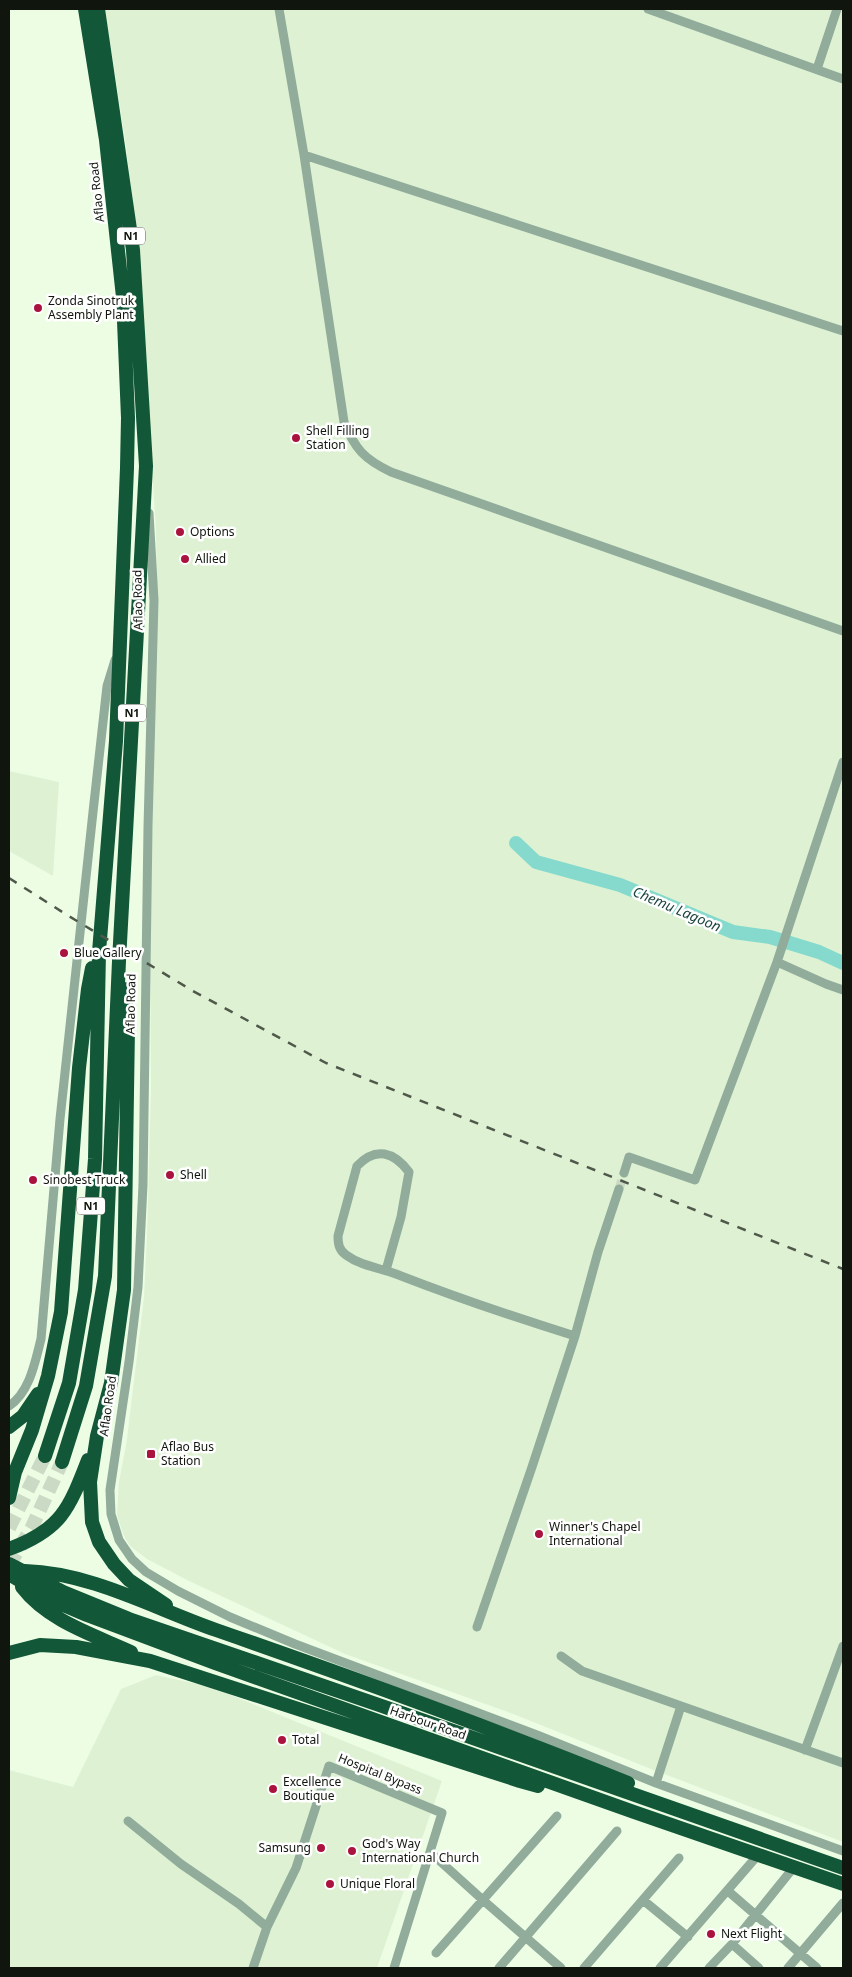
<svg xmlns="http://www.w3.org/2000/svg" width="852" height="1977" font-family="'Noto Sans',sans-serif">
<rect width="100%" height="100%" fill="#ecfde4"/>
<path fill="#def2d3" d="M105,9H843V1842L651,1769L508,1712L345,1654L187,1580L147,1559L130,1546L123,1534L117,1515L119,1482L127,1439L144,1297L147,1235L151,1089L150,926L157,619L156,530L137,238L126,147Z
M9,771L59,782L53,876L9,851Z
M156,1675L211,1687L442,1781L377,1968H9V1770L73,1787L121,1689Z"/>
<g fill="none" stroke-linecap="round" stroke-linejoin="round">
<path stroke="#86dacd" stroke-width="14" d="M516,843L536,862L620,885L733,932L770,937L819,952L843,963"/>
<path stroke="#cbdac4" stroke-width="9" stroke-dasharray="9 4.5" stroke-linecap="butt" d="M619,1189L624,1173"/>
<path stroke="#cbdac4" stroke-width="14" stroke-dasharray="14 7" stroke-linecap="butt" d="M9,1528L45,1456
M9,1565L32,1527L62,1462"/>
<path stroke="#91ac9b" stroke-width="9" d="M279,9L304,155L344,422C355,449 364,459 391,472L843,631
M648,9L843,79
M817,69L837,9
M304,155L843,331
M149,513L154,600L148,827L143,1185L138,1287L129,1362L110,1490L111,1514L119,1540L132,1559L146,1572L178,1591L230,1617L295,1644L537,1735L656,1783L843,1851
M777,962L826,984L843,990
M624,1173L629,1157L695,1180L777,962L843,762
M386,1270L401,1217L409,1172C394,1152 376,1146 357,1166L338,1236C338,1244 339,1250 346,1255C361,1266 380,1268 396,1274C455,1297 514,1317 575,1336
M9,1406C30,1392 35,1362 41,1339L60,1119L93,812L107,686L115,660
M477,1627L532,1467L575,1336L598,1252L619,1189
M561,1656L582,1671L843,1763
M805,1750L843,1646
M656,1783L681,1706
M128,1821L181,1864L239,1904L267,1927
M431,1853L484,1901L561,1968
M728,1891L817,1968
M643,1900L688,1937
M732,1944L759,1968
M436,1953L557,1816
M253,1968L267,1927L296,1868L329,1766L442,1813L394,1968
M499,1968L617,1831
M584,1968L679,1858
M660,1968L758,1855
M709,1968L732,1944L794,1867
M788,1968L843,1903"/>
<path stroke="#125738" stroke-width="14" d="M125,989L128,1027L124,1290L111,1383L97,1436L90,1482L92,1522L99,1542L114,1564L129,1580L166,1605
M9,1427L23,1416L38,1394
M45,1456L69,1383L85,1290L95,1159L99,952L116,741L127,468L128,418L123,297L106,140L85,9
M62,1462L86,1386L105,1276L119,961L146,466L133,250L98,9
M9,1498L15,1472L32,1430L48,1376L61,1312L79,1068L88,989L92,968
M9,1549C61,1530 69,1509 88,1460
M9,1564L63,1592L129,1619L379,1705L843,1868
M25,1571C92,1573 153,1608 216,1630C354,1678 492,1728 628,1783
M9,1574L52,1600L87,1615L215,1663L634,1812L843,1884
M22,1587C48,1621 94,1635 131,1652
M9,1653L40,1645L76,1647L150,1661L520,1781L538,1786"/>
<path stroke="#4f584a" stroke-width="2.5" stroke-dasharray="9 9" stroke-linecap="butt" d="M9,878L67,915L193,991L326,1063L843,1269"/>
</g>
<g fill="#a9133d" stroke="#fff" stroke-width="2">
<circle cx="38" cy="308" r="5"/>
<circle cx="296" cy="438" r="5"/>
<circle cx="180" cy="532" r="5"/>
<circle cx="185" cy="559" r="5"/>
<circle cx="64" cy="953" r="5"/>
<circle cx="170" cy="1175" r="5"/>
<circle cx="33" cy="1180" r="5"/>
<rect x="146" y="1449" width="10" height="10" rx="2.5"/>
<circle cx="539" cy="1534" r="5"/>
<circle cx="282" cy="1740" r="5"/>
<circle cx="273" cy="1789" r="5"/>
<circle cx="321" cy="1848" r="5"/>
<circle cx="352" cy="1851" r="5"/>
<circle cx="330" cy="1884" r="5"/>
<circle cx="711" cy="1934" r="5"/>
</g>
<g text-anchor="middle" stroke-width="5" stroke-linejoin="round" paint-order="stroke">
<g fill="#fff" stroke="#585c56" stroke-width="1">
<rect x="117" y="227.5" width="28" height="17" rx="4"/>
<rect x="118" y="704.5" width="28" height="17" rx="4"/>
<rect x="77" y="1197.5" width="28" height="17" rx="4"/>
</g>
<g font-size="11" font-weight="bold" fill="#10160d">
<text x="131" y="240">N1</text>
<text x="132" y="717">N1</text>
<text x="91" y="1210">N1</text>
</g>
<g font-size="12" fill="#10160d" stroke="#fff">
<text transform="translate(97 192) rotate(-96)" y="4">Aflao Road</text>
<text transform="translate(138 600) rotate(-91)" y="4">Aflao Road</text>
<text transform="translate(131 1004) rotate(-89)" y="4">Aflao Road</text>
<text transform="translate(108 1406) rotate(-82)" y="4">Aflao Road</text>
<text transform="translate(428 1723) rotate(19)" y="4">Harbour Road</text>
<text transform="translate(380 1774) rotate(22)" y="4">Hospital Bypass</text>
</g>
<g font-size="12" fill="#10160d" stroke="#fff" text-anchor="start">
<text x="48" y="305">Zonda Sinotruk<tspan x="48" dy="14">Assembly Plant</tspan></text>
<text x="306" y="435">Shell Filling<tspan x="306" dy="14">Station</tspan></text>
<text x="190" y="536">Options</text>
<text x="195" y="563">Allied</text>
<text x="74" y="957">Blue Gallery</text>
<text x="180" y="1179">Shell</text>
<text x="43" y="1184">Sinobest Truck</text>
<text x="161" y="1451">Aflao Bus<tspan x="161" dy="14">Station</tspan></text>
<text x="549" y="1531">Winner's Chapel<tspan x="549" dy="14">International</tspan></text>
<text x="292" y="1744">Total</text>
<text x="283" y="1786">Excellence<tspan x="283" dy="14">Boutique</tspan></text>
<text x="362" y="1848">God's Way<tspan x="362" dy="14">International Church</tspan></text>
<text x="311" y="1852" text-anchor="end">Samsung</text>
<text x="340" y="1888">Unique Floral</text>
<text x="721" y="1938">Next Flight</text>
</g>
<g font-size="14" font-style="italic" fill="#1e453f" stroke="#fff">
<text transform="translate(677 909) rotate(23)" y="5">Chemu Lagoon</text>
</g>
</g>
<rect width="852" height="1977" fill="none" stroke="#10160d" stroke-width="20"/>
</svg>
